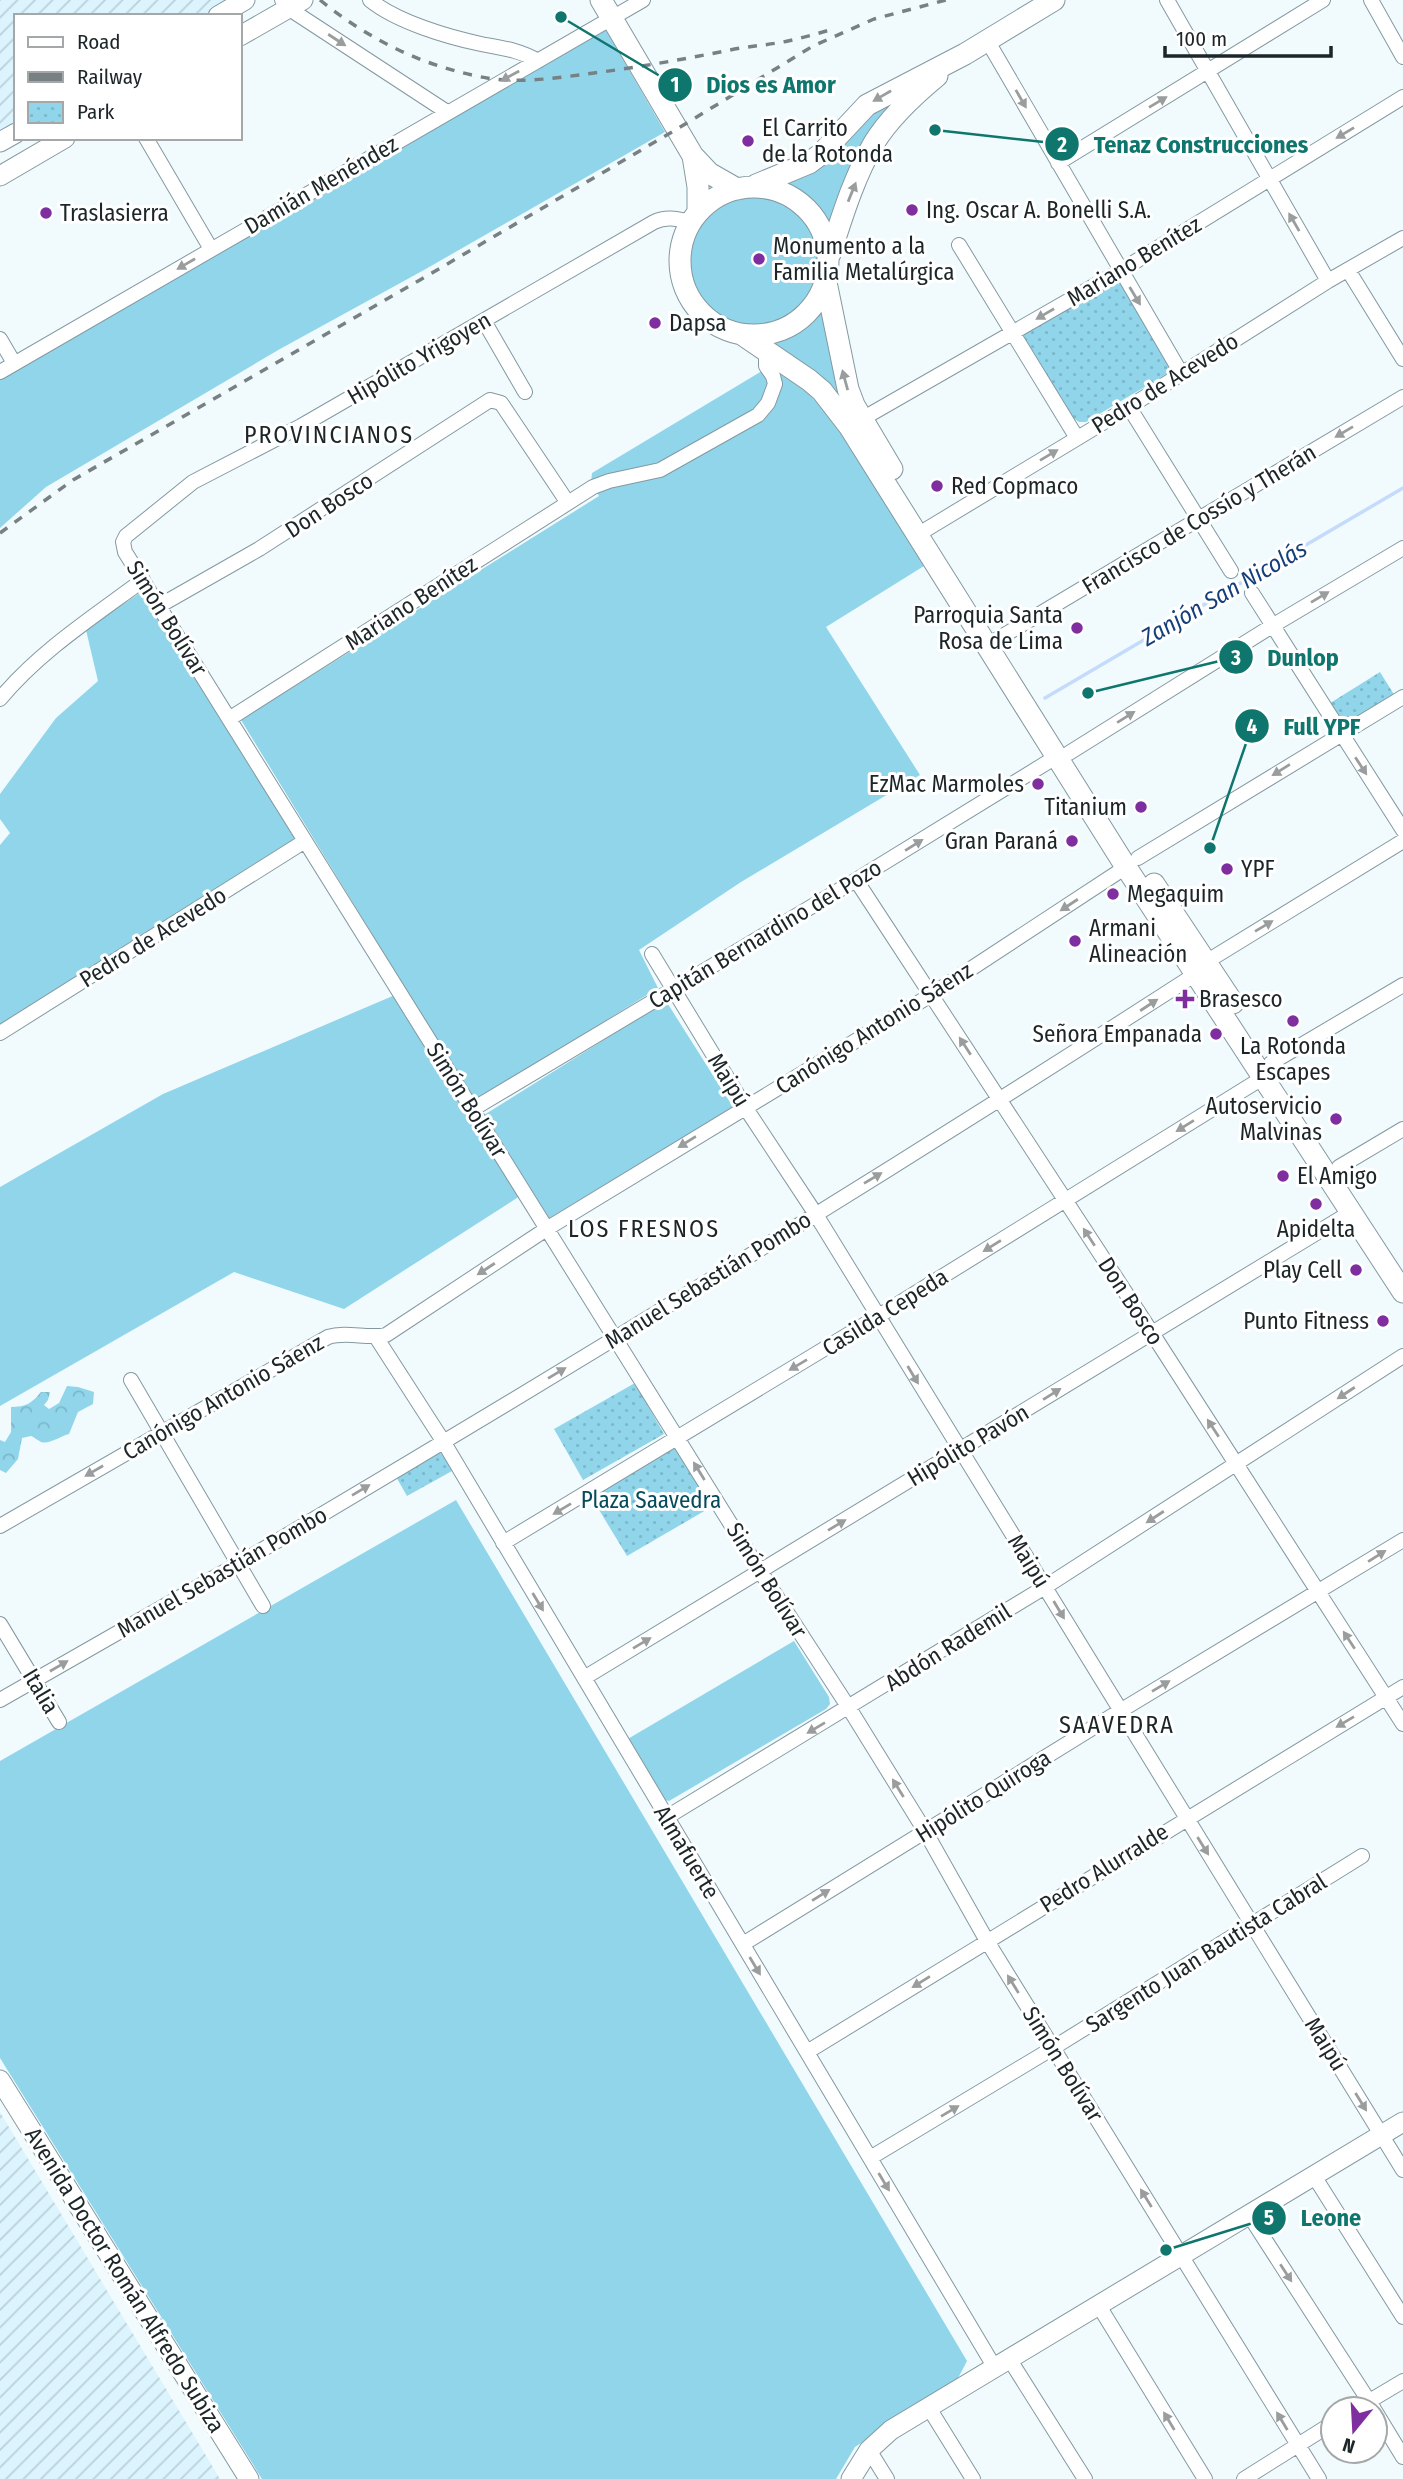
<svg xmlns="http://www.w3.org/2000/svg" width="1403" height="2479" font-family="'Fira Sans Condensed',sans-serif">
<defs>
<pattern id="industrial-furrows" width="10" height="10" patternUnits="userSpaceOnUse" patternTransform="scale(1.75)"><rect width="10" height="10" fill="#dbf4fd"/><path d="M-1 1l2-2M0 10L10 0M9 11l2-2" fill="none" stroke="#bbd1d9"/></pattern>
<pattern id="forest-crowns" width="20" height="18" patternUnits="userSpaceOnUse" patternTransform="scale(1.75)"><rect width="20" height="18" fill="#91d5eb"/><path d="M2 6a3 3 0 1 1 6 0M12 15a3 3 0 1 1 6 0" fill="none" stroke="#7cb7ca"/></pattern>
<pattern id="park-dots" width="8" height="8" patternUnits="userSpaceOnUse" patternTransform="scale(1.75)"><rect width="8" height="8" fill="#91d5eb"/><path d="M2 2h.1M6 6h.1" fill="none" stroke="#7cb7ca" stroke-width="1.8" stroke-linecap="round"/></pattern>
</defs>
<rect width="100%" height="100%" fill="#f1fbfe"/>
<path fill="url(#industrial-furrows)" d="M0,0H245L218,16H16V133L0,142Z
M0,2112L220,2479H0Z"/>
<path fill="#91d5eb" d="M604,27L665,132L424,270L280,349L46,487L0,528V377Z
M896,98L832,231C814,208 799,194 771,185Z
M687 262a68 68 0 1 1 136 0a68 68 0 1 1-136 0Z
M824,298L848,412L764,342C791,333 808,321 824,298Z
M772,365C844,411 881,495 924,566L826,627L920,775L741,882L639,950L658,988L475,1102L241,720L599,496L591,483L592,473Z
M144,590L297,838L0,1026V845L10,833L0,819V794L56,718L98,681L86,630Z
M395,995L520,1196L344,1309L234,1272L0,1406V1187L163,1094Z
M666,1001L733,1107L548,1219L484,1115Z
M456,1500L967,2361L956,2382L855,2447L836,2479H262L0,2058V1761Z
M794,1641L829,1697L830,1704L826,1709L669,1801L665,1800L626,1740Z"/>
<path fill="url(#forest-crowns)" d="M67,1386L78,1387L94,1392L93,1404L78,1412L69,1434C61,1436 48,1445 41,1442C37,1440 34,1437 31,1436L22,1438L18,1459L6,1473L0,1470V1440L5,1442L11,1432V1407C26,1407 32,1403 41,1392H50L48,1400L44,1405L49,1409L59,1403Z"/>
<path fill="url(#park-dots)" d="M1117,276L1171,369L1168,373L1086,422H1079L1073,418L1024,337L1023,332Z
M1380,672L1395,696L1342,729L1327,705Z
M635,1383L664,1434L583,1480L554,1429Z
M676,1444L713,1506L627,1556L590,1495Z
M438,1452L444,1455L452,1471L407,1496L395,1475Z"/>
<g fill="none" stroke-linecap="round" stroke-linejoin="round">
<path stroke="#c5dbfb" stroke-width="3.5" d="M1045,698L1403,488"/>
<g stroke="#8399a1" stroke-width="16">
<path id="street" d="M282,0L288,8L447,112
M370,0C397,22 448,37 481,44C502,48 520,50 538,61
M1167,0L1328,281
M1371,0L1403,57
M987,40L1181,373
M146,138L211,249
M1058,163L1323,0
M690,222C677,219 667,216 654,222L301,426L193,482L126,536L123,542L125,552L760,1571L849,1708L925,1831L987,1941L1319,2479
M959,245L1077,438
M1348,270L1403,359
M484,321L525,392
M0,339L14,363
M0,372L643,0
M1129,407L1231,571
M862,419L1120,271L1403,97
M927,529L1129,407L1328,281L1403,238
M1252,593L1403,830
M159,606L259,549L490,400L501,403L568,503
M996,640L1403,397
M0,699C40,651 93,617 143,580
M229,719L593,487L609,481L660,470L758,415L768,403L775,384L773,376L766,366V359L771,354
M1069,753L1272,626L1403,548
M1138,858L1403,697
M856,880L1152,1333L1403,1724
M652,954L745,1107L815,1213L1403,2170
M0,1033L305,841
M1271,1063L1403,985
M473,1109L856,880L1056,757
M1339,1167L1403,1129
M376,1337L443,1441L995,2368
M131,1380L263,1606
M0,1526L328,1337C347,1331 367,1339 386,1335L548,1228L931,995L1126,867
M503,1543L877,1317L1264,1077
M0,1624L59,1722
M584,1678L1351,1212
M0,1700C79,1654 159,1610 238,1564C561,1374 881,1177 1196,974L1206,962L1403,841
M667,1817L1045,1587L1403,1356
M743,1944L1120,1711L1403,1540
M807,2052L1403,1687
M870,2158L1053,2048L1362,1856
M1314,2176L1403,2317
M1249,2215L1374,2409
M1099,2306L1205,2479
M1010,2360L1085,2479
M929,2408L973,2479
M1356,2409L1403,2381
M1375,2411L1403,2457
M869,2450L887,2479
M1244,2479L1333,2423"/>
</g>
<g stroke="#8399a1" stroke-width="21">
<path id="secondary" d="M218,16L245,0
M240,36L303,0
M0,142L16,133
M0,176L65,138
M0,2080L249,2479
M851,2479L869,2450L891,2430L1403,2122"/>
</g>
<g stroke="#8399a1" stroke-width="23">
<path id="primary" d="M601,0L693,156L709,173L737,189
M693,156L698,187V212
M756,185L809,163L821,154L867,105L965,54L1054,0
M680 261a74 74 0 1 1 148 0a74 74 0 1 1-148 0Z
M830,254C842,217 854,177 874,143C890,117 914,95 937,76
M826,282L848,389L854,405L892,469
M743,335L809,380L822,391L849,426L1126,867L1403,1292
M1154,884L1233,1003"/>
</g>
<use href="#street" stroke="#fff" stroke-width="14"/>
<use href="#secondary" stroke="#fff" stroke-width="19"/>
<use href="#primary" stroke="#fff" stroke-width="21"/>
<path stroke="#778184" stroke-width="3.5" stroke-dasharray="9 9" stroke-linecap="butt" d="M320,0C367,38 418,64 477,76C515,85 555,78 594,73C640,67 685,59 730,50C750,46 769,45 788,41C802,38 816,34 830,30
M0,533L73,480L420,280L677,129L813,46L874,19L946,0"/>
</g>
<defs><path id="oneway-solid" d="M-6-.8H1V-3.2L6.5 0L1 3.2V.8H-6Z" transform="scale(1.75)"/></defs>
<g fill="#999d9e">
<use href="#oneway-solid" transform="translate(337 40) rotate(33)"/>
<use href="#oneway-solid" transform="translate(510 76) rotate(151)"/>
<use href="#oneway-solid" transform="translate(882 96) rotate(150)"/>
<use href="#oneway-solid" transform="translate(1021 99) rotate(60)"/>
<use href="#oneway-solid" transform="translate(1158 102) rotate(-31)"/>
<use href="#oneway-solid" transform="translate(1345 133) rotate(149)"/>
<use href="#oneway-solid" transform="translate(852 192) rotate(-68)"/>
<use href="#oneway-solid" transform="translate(1294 222) rotate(-120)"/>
<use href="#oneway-solid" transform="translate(186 264) rotate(150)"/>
<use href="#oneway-solid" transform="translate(1135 296) rotate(59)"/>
<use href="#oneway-solid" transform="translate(1045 314) rotate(150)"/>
<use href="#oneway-solid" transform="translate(845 380) rotate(-105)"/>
<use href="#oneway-solid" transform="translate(1344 432) rotate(149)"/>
<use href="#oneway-solid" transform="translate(1049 455) rotate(-31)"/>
<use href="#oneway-solid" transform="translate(1320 597) rotate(-31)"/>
<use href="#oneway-solid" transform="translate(1126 717) rotate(-32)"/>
<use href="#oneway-solid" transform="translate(1361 766) rotate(57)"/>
<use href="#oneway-solid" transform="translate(1281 770) rotate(148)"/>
<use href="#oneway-solid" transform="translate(914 845) rotate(-32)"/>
<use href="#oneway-solid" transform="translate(1069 905) rotate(147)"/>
<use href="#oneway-solid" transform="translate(1264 926) rotate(-31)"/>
<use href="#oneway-solid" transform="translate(1149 1005) rotate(-33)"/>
<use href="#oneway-solid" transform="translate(965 1046) rotate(-123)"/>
<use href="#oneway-solid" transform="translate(1185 1126) rotate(148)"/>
<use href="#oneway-solid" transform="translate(687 1142) rotate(148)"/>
<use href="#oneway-solid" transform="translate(873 1178) rotate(-31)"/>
<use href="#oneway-solid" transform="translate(1089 1237) rotate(-123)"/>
<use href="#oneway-solid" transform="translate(992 1246) rotate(148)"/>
<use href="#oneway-solid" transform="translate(486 1269) rotate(147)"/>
<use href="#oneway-solid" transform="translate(798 1365) rotate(149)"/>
<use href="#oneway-solid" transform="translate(557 1373) rotate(-31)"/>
<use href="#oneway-solid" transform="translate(913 1375) rotate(59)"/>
<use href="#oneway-solid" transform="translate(1346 1393) rotate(147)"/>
<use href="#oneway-solid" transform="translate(1052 1394) rotate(-32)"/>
<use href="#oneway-solid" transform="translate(1213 1428) rotate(-123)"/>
<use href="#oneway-solid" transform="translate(94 1471) rotate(150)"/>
<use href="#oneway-solid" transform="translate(699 1471) rotate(-122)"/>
<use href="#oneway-solid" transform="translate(361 1490) rotate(-31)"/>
<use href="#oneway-solid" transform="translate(562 1509) rotate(149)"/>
<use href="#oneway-solid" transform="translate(1155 1517) rotate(147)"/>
<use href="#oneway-solid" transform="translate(837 1525) rotate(-31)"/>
<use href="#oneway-solid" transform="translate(1377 1556) rotate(-32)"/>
<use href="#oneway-solid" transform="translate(538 1602) rotate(59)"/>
<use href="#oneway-solid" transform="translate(1059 1610) rotate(59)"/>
<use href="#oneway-solid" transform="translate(1349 1640) rotate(-123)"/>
<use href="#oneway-solid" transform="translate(642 1643) rotate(-31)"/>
<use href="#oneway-solid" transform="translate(59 1666) rotate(-30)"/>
<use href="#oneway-solid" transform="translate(1161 1686) rotate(-31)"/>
<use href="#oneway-solid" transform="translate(1345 1722) rotate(149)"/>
<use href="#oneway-solid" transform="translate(816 1728) rotate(149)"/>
<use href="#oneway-solid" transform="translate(898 1788) rotate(-122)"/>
<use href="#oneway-solid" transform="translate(1203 1846) rotate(58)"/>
<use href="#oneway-solid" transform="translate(821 1895) rotate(-32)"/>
<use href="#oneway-solid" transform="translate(755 1966) rotate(59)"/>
<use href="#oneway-solid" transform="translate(921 1982) rotate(148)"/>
<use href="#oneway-solid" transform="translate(1013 1984) rotate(-122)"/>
<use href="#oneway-solid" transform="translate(1361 2102) rotate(58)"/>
<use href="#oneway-solid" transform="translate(950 2111) rotate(-31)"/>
<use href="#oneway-solid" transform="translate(884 2182) rotate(59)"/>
<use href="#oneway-solid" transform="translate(1146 2198) rotate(-122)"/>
<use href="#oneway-solid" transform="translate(1286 2273) rotate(57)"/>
<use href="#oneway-solid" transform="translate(1169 2421) rotate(-121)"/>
<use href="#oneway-solid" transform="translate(1282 2421) rotate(-121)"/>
</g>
<g fill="#7e2e9f" stroke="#fff" stroke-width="2.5">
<circle cx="748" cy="141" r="7"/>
<circle cx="912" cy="210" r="7"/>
<circle cx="46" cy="213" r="7"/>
<circle cx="759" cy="259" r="7"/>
<circle cx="655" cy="323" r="7"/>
<circle cx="937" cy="486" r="7"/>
<circle cx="1077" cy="628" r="7"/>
<circle cx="1038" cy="784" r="7"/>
<circle cx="1141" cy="807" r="7"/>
<circle cx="1072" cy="841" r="7"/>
<circle cx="1227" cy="869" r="7"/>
<circle cx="1113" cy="894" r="7"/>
<circle cx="1075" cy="941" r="7"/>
<path d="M1181.5 988.5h7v7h7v7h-7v7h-7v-7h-7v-7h7z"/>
<circle cx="1293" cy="1021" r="7"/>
<circle cx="1216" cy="1034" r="7"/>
<circle cx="1336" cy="1119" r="7"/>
<circle cx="1283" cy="1176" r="7"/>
<circle cx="1316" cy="1204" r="7"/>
<circle cx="1356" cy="1270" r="7"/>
<circle cx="1383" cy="1321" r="7"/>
</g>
<g text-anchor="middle" stroke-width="6" stroke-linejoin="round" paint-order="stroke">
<g font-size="23" fill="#1c2528" stroke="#fff" text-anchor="start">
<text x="762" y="136">El Carrito<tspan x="762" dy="26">de la Rotonda</tspan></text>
<text x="926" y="218">Ing. Oscar A. Bonelli S.A.</text>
<text x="60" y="221">Traslasierra</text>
<text x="773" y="254">Monumento a la<tspan x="773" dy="26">Familia Metalúrgica</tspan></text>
<text x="669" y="331">Dapsa</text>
<text x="951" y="494">Red Copmaco</text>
<text x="1063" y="623" text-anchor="end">Parroquia Santa<tspan x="1063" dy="26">Rosa de Lima</tspan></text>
<text x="1024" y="792" text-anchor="end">EzMac Marmoles</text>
<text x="1127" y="815" text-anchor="end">Titanium</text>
<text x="1058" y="849" text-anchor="end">Gran Paraná</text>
<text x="1241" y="877">YPF</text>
<text x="1127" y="902">Megaquim</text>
<text x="1089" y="936">Armani<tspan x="1089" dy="26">Alineación</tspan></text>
<text x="1199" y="1007">Brasesco</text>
<text x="1202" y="1042" text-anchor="end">Señora Empanada</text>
<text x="1293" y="1054" text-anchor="middle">La Rotonda<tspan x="1293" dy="26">Escapes</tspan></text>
<text x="1322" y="1114" text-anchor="end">Autoservicio<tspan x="1322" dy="26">Malvinas</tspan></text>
<text x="1297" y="1184">El Amigo</text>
<text x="1316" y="1237" text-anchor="middle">Apidelta</text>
<text x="1342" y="1278" text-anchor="end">Play Cell</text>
<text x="1369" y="1329" text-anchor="end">Punto Fitness</text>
</g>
<g font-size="23" fill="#1c2528" stroke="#fff">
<text transform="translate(321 185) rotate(-30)" y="8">Damián Menéndez</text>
<text transform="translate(1134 261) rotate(-31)" y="8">Mariano Benítez</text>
<text transform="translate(419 358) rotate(-30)" y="8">Hipólito Yrigoyen</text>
<text transform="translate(1165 383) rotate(-32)" y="8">Pedro de Acevedo</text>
<text transform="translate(329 505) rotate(-33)" y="8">Don Bosco</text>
<text transform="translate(1199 519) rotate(-31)" y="8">Francisco de Cossío y Therán</text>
<text transform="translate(411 603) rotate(-33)" y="8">Mariano Benítez</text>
<text transform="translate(167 618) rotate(58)" y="8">Simón Bolívar</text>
<text transform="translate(765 934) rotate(-31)" y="8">Capitán Bernardino del Pozo</text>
<text transform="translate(153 937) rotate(-32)" y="8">Pedro de Acevedo</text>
<text transform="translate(874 1028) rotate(-32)" y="8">Canónigo Antonio Sáenz</text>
<text transform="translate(729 1080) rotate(58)" y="8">Maipú</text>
<text transform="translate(467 1100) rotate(58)" y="8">Simón Bolívar</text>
<text transform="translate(708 1280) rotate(-32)" y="8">Manuel Sebastián Pombo</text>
<text transform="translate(1131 1301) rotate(57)" y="8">Don Bosco</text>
<text transform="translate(885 1312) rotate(-32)" y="8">Casilda Cepeda</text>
<text transform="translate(223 1397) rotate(-30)" y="8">Canónigo Antonio Sáenz</text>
<text transform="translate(968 1445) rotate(-31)" y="8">Hipólito Pavón</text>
<text transform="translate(1029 1561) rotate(58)" y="8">Maipú</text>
<text transform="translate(222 1572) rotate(-30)" y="8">Manuel Sebastián Pombo</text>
<text transform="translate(767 1580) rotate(58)" y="8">Simón Bolívar</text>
<text transform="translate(948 1647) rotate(-32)" y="8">Abdón Rademil</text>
<text transform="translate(41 1691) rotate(59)" y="8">Italia</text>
<text transform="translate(983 1796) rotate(-32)" y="8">Hipólito Quiroga</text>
<text transform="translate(687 1852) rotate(59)" y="8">Almafuerte</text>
<text transform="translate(1104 1868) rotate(-32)" y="8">Pedro Alurralde</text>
<text transform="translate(1206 1953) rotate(-32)" y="8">Sargento Juan Bautista Cabral</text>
<text transform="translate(1326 2044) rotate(58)" y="8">Maipú</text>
<text transform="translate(1063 2064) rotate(58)" y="8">Simón Bolívar</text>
<text transform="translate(125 2280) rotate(58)" y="8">Avenida Doctor Román Alfredo Subiza</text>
</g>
<g font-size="23" fill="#054b5c" stroke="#fff">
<text x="651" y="1508">Plaza Saavedra</text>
</g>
<g font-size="24" letter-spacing="2" fill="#1c2528" stroke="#fff">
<text x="329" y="443">PROVINCIANOS</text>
<text x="644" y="1237">LOS FRESNOS</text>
<text x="1117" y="1733">SAAVEDRA</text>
</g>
<g font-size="24" font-style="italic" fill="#143f7b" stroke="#fff">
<text transform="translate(1224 593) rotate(-30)" y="8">Zanjón San Nicolás</text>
</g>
</g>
<path fill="none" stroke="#0f766e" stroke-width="2.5" d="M561 17L675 85M935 130L1062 144M1088 693L1236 657M1210 848L1252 726M1166 2250L1269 2218"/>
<g fill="#0f766e" stroke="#fff" stroke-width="2.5">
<circle cx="561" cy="17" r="7"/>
<circle cx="935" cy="130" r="7"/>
<circle cx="1088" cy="693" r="7"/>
<circle cx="1210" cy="848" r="7"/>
<circle cx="1166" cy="2250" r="7"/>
<circle cx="675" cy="85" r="18"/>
<circle cx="1062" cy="144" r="18"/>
<circle cx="1236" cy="657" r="18"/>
<circle cx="1252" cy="726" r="18"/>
<circle cx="1269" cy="2218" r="18"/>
</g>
<g font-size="21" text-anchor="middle" font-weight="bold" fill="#fff">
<text x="675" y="92">1</text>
<text x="1062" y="152">2</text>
<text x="1236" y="665">3</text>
<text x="1252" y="734">4</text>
<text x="1269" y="2225">5</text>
</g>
<g font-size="24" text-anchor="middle" font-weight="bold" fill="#0f766e" stroke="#fff" stroke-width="6" stroke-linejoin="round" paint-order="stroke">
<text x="771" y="93">Dios es Amor</text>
<text x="1201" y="153">Tenaz Construcciones</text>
<text x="1303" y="666">Dunlop</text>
<text x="1322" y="735">Full YPF</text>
<text x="1331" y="2226">Leone</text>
</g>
<rect x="14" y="14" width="228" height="126" fill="#ffffff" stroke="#a4a8a9" stroke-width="2"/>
<rect x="28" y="37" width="35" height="10" fill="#ffffff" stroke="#a4a8a9" stroke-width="2"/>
<text x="77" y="49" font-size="21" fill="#1c2528">Road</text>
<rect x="28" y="72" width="35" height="10" fill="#778184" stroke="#a4a8a9" stroke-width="2"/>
<text x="77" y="84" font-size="21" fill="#1c2528">Railway</text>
<rect x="28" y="102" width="35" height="21" fill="url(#park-dots)" stroke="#a4a8a9" stroke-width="2"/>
<text x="77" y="119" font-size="21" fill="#1c2528">Park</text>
<g transform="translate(1354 2430) rotate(198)"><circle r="33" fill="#ffffff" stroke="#a4a8a9" stroke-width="2"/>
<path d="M0-5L12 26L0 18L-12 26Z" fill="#7e2e9f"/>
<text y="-10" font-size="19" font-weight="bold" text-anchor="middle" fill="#1c2528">N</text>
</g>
<path d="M1165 46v10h166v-10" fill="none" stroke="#1c2528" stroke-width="3.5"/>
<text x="1176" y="46" font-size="21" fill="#1c2528" stroke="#ffffff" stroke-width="5" paint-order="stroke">100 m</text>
</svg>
